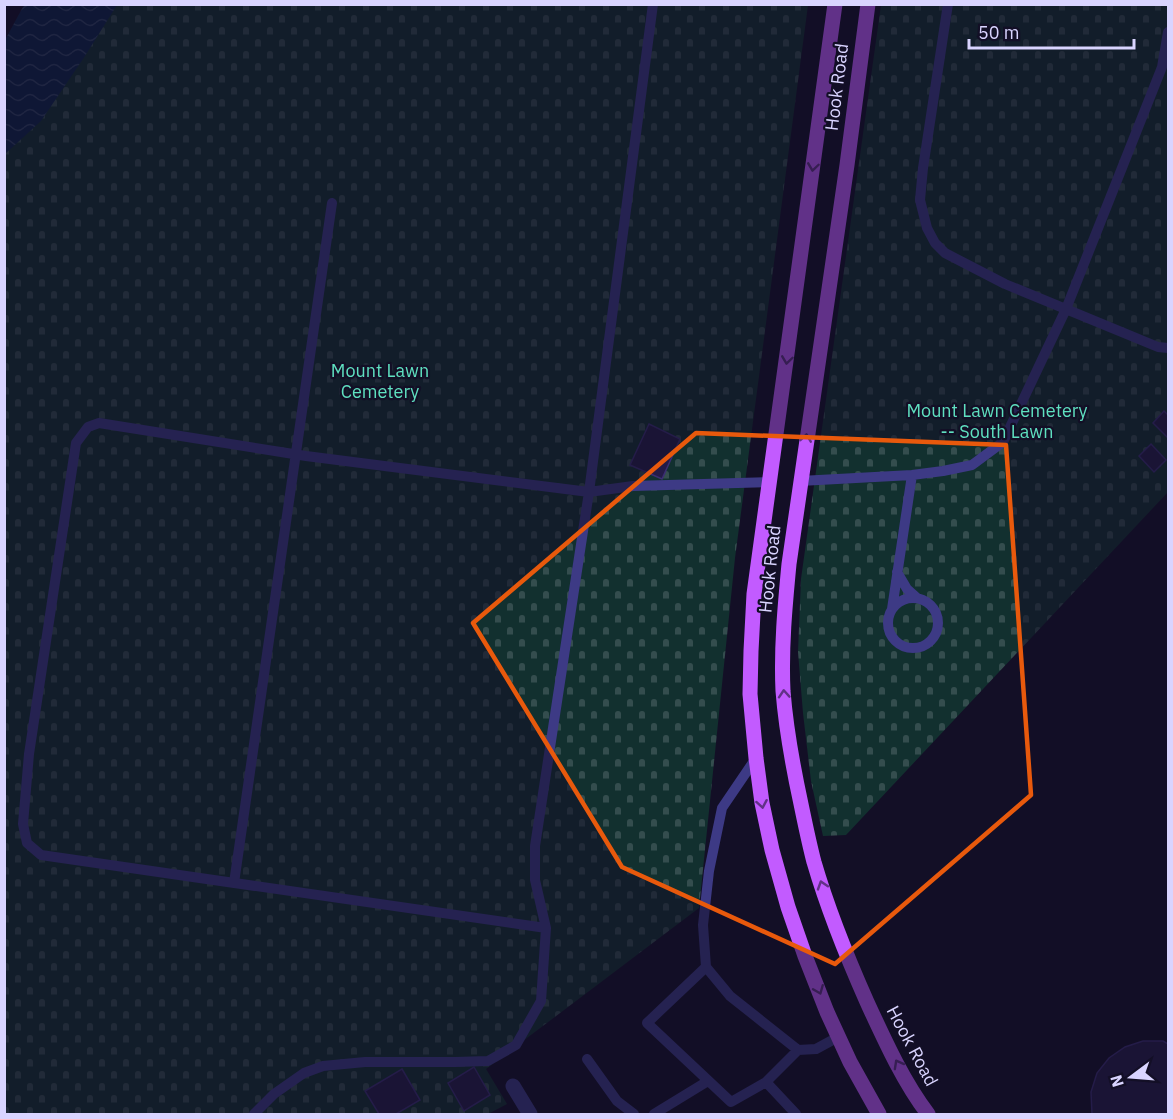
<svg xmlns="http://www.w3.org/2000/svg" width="1173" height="1119" font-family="'IBM Plex Sans',sans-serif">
<defs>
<pattern id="cemetery-stones" width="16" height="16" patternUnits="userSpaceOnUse" patternTransform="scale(1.5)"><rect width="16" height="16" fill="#12302f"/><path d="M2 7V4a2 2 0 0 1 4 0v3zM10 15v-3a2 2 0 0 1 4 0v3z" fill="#344d4e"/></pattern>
<pattern id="water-waves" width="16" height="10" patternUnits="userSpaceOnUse" patternTransform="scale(1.5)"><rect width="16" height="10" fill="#0c2248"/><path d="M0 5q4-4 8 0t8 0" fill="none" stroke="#2f4163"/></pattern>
</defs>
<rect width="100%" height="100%" fill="#130f26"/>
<path fill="url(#cemetery-stones)" d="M81,5H808L735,558L699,908L486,1069L507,1104L488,1114H5V108Z
M881,5H1168V492L846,835L823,836L811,781L803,713L798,652L801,579Z"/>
<path fill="url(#water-waves)" d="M24,5H117L85,56L41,121L5,154V40Z"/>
<path fill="#241b47" stroke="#3b2d73" stroke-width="1.5" d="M1164,411L1168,415V438L1153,423Z
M649,424L680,439L662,479L630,465Z
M1151,444L1166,460L1154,472L1139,456Z
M1143,1041H1163L1168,1044V1114H1092L1091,1092L1097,1073L1109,1058L1125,1047Z
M474,1067L490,1095L464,1111L448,1083Z
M402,1069L420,1100L396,1114H379L365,1091Z"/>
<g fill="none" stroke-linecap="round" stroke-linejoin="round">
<path stroke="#3d3a85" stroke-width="10" d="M948,4L923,168L920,200L927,228L935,243L945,253L1005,284L1158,347L1168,348
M800,481L912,475L943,471L972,465L1003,442L1066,309L1162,67L1168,32
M897,572L907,589L917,598
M888 623a25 25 0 1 1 50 0a25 25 0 1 1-50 0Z
M892,609L912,475
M756,758L722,808L709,871L703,925L706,967L730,996L798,1050
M234,883L332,203
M546,928L41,855L27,843L23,824L29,754L76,443L88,427L99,423L306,456L589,492L633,486L770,482
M706,967L647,1023L731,1102L766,1082
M587,1059L617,1101L634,1114
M254,1114L274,1094L304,1073L323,1066L365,1062H455L488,1061L516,1045L541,1001L546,928L535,880V846L589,492L653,4
M654,1114L708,1081
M796,1114L766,1082L798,1050L816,1049L840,1036"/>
<path stroke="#3d3a85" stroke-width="15" d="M513,1086L530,1114"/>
<path stroke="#c25bff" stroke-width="15" d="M835,4L754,594L751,651L750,694L756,758L762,803L772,850L788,907L805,956L827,1012L850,1062L879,1114
M868,4L847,165L789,564C785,606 781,648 783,691C786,729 793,767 801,804C805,823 809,843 814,862C828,910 847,957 867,1002C885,1041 903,1081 928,1114"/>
</g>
<defs><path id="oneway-chevron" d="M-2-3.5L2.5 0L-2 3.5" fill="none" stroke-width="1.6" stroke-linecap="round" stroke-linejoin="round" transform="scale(1.5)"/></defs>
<g stroke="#623188">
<use href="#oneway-chevron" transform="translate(813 167) rotate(98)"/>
<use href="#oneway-chevron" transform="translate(787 360) rotate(98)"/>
<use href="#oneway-chevron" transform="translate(806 438) rotate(-82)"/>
<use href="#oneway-chevron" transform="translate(784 694) rotate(-94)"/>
<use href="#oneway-chevron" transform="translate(762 804) rotate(80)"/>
<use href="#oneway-chevron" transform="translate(822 885) rotate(-108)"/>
<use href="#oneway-chevron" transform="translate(819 990) rotate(68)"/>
<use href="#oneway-chevron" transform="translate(898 1064) rotate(-119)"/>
</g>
<path d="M0 0H1173V1119H0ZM696,433L1006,445L1031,795L835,964L622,867L473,623Z" fill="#130f26" fill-opacity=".55" fill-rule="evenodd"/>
<path fill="none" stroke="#e8590c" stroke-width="4.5" stroke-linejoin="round" d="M696,433L1006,445L1031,795L835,964L622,867L473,623Z"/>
<g text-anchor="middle" stroke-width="4.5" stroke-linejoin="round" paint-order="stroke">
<g font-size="18" fill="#d9d4ff" stroke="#130f26">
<text transform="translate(837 87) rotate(-83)" y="6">Hook Road</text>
<text transform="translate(770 569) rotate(-84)" y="6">Hook Road</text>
<text transform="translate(912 1046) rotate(62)" y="6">Hook Road</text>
</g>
<g font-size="18" fill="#5fe0c0" stroke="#130f26">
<text x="380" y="377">Mount Lawn<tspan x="380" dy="21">Cemetery</tspan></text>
<text x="997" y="417">Mount Lawn Cemetery<tspan x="997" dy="21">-- South Lawn</tspan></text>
</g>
</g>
<rect width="1173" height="1119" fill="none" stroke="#d9d4ff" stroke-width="12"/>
<g transform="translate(1131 1077) rotate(254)" stroke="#130f26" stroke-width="4.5" paint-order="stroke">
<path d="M0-4.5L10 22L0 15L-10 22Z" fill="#d9d4ff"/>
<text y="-9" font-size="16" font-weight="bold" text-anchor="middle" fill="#d9d4ff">N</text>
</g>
<path d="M969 39v9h165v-9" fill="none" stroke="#d9d4ff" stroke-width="3"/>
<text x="978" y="39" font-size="18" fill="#d9d4ff" stroke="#130f26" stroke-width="4.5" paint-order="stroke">50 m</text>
</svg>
